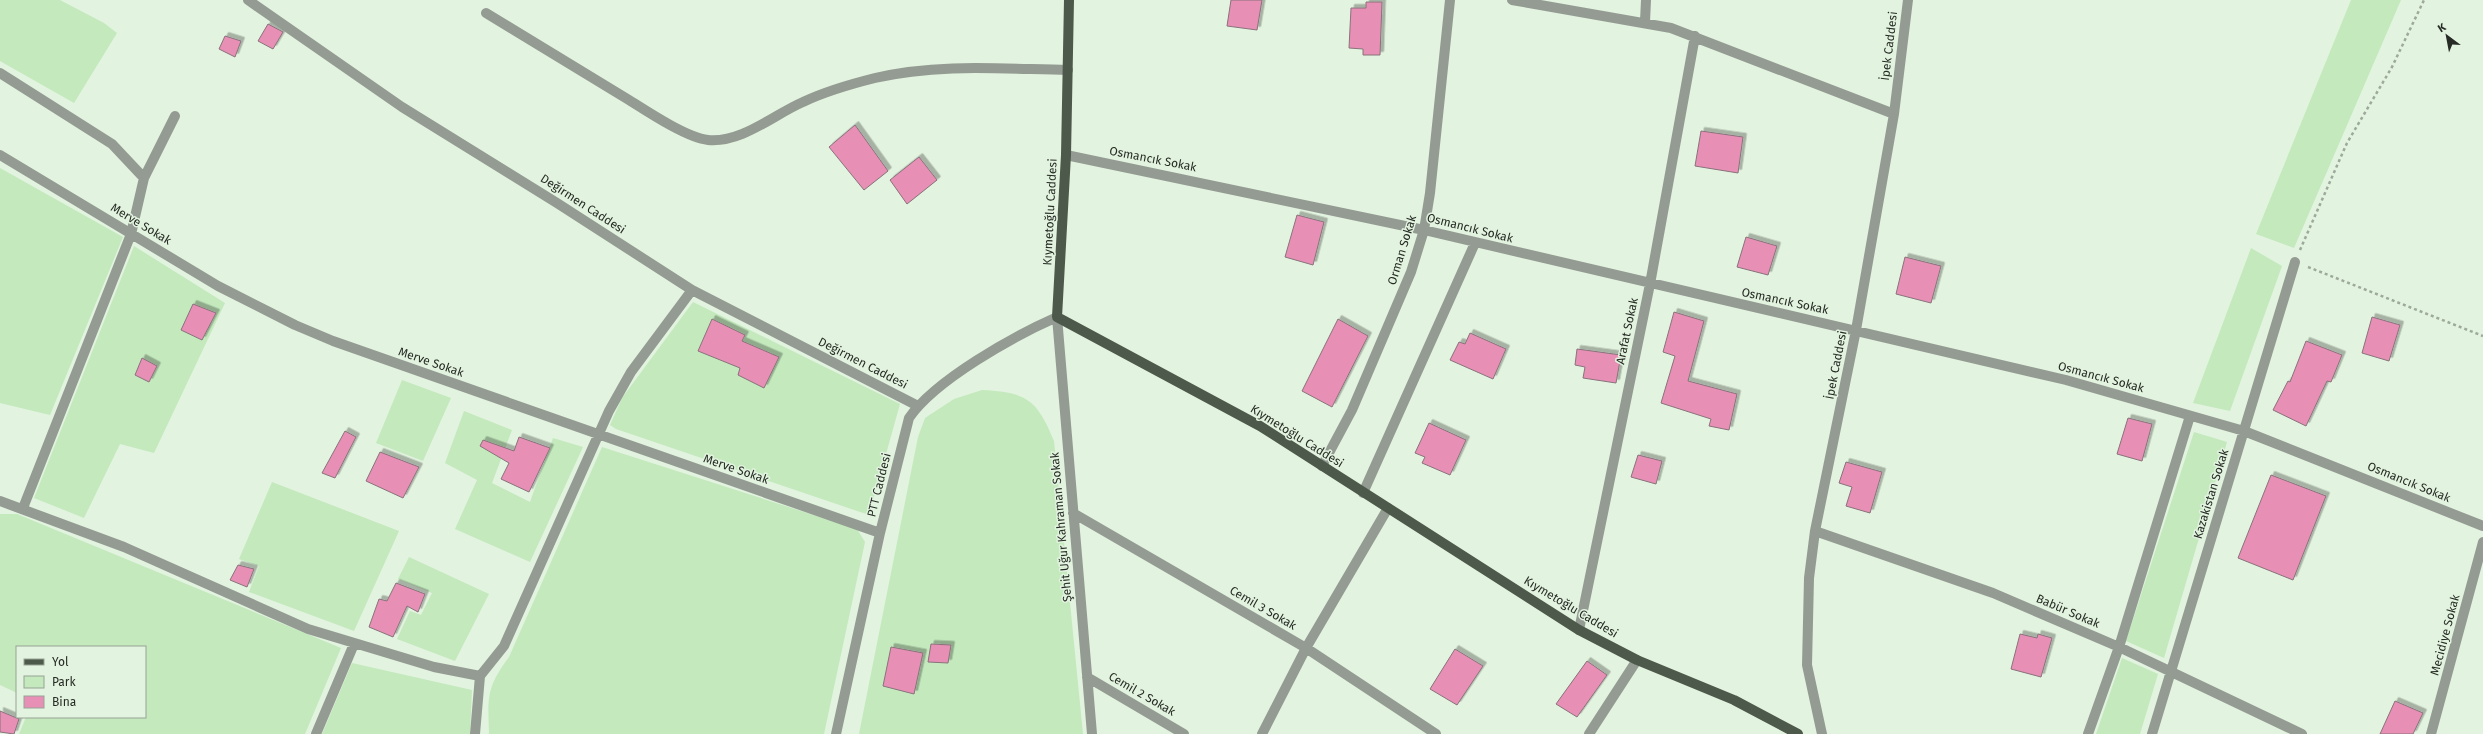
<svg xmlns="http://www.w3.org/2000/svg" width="2483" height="734" font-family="'Fira Sans',sans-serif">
<defs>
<filter id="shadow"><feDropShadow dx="3.5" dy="-3.5" stdDeviation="0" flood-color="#0004"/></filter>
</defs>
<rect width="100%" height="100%" fill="#e2f3df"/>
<path fill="#c3e9bd" d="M0,0H60L104,23L117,33L74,103L0,61Z
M2351,0H2401L2294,248L2256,234Z
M0,168L123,237L50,415L0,403Z
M134,246L225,303L154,453L120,444L84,518L34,498Z
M2251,248L2282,266L2230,411L2193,403Z
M693,302L900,404L869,515L616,429L610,425L622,398Z
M402,380L451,398L423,461L376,443Z
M982,390C1026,392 1037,399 1054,441L1083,734H859L918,437L925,418L954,399Z
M464,411L512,430L492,483L530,502L553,438L583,447L530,562L455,529L477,480L445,463Z
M2194,432L2227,442L2164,658L2126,641Z
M602,447L857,529L865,542L824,734H489C488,697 486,688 509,657Z
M272,482L399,531L354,631L249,592L259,566L239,559Z
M0,514H17L341,648L305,734H19L26,717H145V647H17V693L0,685Z
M409,557L489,594L455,661L397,639L410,611L421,615L432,593L398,579Z
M2122,658L2158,674L2140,734H2096Z
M352,663L472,690L470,734H322Z"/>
<path fill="#e78fb5" stroke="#89727b" filter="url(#shadow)" d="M1231,0H1262L1257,30L1227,26Z
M1366,2H1382L1380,55H1363V49L1349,48L1351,8H1366Z
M268,24L283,32L273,49L258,41Z
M225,36L241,41L235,57L219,49Z
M855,125L888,171L864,190L829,147Z
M1701,131L1743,137L1738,173L1695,166Z
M919,157L937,180L907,204L890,180Z
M1297,215L1324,222L1313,265L1285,257Z
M1746,237L1777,246L1768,275L1737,267Z
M1905,257L1941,266L1931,303L1896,294Z
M193,304L216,313L202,340L181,330Z
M1674,312L1704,321L1688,381L1737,394L1729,430L1709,426L1711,419L1661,403L1675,356L1663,352Z
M2372,317L2400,325L2389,361L2362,353Z
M712,319L745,335L742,341L779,357L764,388L738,375L740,368L698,351Z
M1338,319L1368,336L1332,407L1302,391Z
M1470,333L1506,349L1493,379L1450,360L1459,342L1465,344Z
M2306,341L2342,355L2331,382L2327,381L2306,426L2273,410L2288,381L2290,382Z
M1577,349L1621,355L1616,383L1583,378L1585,367L1575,365Z
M142,358L157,366L149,382L135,375Z
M2128,418L2152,424L2142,461L2117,454Z
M1429,423L1466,440L1450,475L1422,463L1425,457L1415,453Z
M345,431L356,437L335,478L322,473Z
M519,437L550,448L529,492L501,479L509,463L480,446L483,440L514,451Z
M380,452L419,467L403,498L366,481Z
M1638,455L1662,461L1656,484L1631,477Z
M1846,462L1882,472L1870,513L1846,506L1852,487L1839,483Z
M2271,475L2326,496L2293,580L2238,558Z
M238,565L254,569L247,587L230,580Z
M396,583L425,594L418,612L407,606L393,637L369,627L379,599L387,601Z
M2020,634L2037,638L2038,634L2052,638L2041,677L2011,669Z
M931,644L951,645L948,663L928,662Z
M891,647L923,653L914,694L883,686Z
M1455,649L1483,666L1457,705L1430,689Z
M1587,661L1607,675L1577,717L1556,704Z
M2395,701L2423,713L2413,734H2380Z
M0,711L19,719L14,734L0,732Z"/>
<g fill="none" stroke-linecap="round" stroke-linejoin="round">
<path stroke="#9daa9b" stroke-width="2.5" stroke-dasharray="3 3" stroke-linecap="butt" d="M2300,250L2347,143L2392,67L2424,0
M2308,267L2483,336"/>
<path stroke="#949b93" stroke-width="10" d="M248,0L402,107L557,203L692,290L918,406
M1512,0L1671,28L1894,114
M486,13C533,42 581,71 629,100C648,112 687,138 708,140C742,143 773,115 803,102C826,91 851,84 875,78C938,63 1004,69 1068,70
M1645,22L1646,0
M0,73L112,144L144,178
M0,155L218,286L295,325L333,341L880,533
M1066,155L1424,230L2066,380L2244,431L2483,526
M1322,466L1352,410L1411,272L1424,230L1430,193L1450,0
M1363,493L1475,243
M0,501L124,547L308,629L434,667L480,676
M23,508L131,234L144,178L175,116
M1073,513L1306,648L1436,734
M1815,531L1993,593L2119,647L2302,734
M1579,630L1650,284L1695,36
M1087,677L1184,734
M316,734L354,644
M475,734L480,676L504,646L609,411L631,372L692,290
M836,734L880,533L909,418C935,380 1014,336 1057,317L1092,734
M1262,734L1306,648L1388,508
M1589,734L1637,660
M1822,734L1807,665L1809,578L1815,531L1856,330L1894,114L1908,0
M2088,734L2119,647L2190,416
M2152,734L2295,262
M2431,734L2483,542"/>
<path stroke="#4d594b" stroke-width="10" d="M1069,0L1066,155L1057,317L1260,426L1579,630L1637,660L1734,700L1798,734"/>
</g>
<g text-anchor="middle" stroke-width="3" stroke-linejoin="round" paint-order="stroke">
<g font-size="12" fill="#262c25" stroke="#e2f3df">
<text transform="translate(1889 46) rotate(-83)" y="4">İpek Caddesi</text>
<text transform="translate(1153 159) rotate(11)" y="4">Osmancık Sokak</text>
<text transform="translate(583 204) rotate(33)" y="4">Değirmen Caddesi</text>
<text transform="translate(1050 212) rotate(-87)" y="4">Kıymetoğlu Caddesi</text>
<text transform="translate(141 224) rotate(31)" y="4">Merve Sokak</text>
<text transform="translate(1470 228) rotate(14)" y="4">Osmancık Sokak</text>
<text transform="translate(1402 250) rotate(-73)" y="4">Orman Sokak</text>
<text transform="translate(1785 301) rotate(12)" y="4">Osmancık Sokak</text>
<text transform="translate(1627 331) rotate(-78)" y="4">Arafat Sokak</text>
<text transform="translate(431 362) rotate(19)" y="4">Merve Sokak</text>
<text transform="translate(863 363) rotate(27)" y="4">Değirmen Caddesi</text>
<text transform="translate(1836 365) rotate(-79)" y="4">İpek Caddesi</text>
<text transform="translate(2101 377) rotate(15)" y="4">Osmancık Sokak</text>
<text transform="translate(1297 436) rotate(32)" y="4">Kıymetoğlu Caddesi</text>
<text transform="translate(736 469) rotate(19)" y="4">Merve Sokak</text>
<text transform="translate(2409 482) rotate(22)" y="4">Osmancık Sokak</text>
<text transform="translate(879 485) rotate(-76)" y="4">PTT Caddesi</text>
<text transform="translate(2211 494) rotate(-73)" y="4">Kazakistan Sokak</text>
<text transform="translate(1061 527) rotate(-95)" y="4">Şehit Uğur Kahraman Sokak</text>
<text transform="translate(1571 607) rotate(31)" y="4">Kıymetoğlu Caddesi</text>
<text transform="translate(1263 608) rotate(30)" y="4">Cemil 3 Sokak</text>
<text transform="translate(2068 611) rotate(23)" y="4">Babür Sokak</text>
<text transform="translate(2445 635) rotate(-75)" y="4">Mecidiye Sokak</text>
<text transform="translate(1142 694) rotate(30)" y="4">Cemil 2 Sokak</text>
</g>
</g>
<rect x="16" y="646" width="130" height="72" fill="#e2f3df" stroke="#97a395"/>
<rect x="24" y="659" width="20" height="6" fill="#4d594b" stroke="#97a395"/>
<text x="52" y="666" font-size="12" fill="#262c25">Yol</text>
<rect x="24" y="676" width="20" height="12" fill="#c3e9bd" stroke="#97a395"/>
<text x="52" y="686" font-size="12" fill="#262c25">Park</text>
<rect x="24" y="696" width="20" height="12" fill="#e78fb5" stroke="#97a395"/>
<text x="52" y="706" font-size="12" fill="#262c25">Bina</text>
<g transform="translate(2447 36) rotate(328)" stroke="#e2f3df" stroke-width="3" paint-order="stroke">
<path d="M0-3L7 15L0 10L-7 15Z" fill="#262c25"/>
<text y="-6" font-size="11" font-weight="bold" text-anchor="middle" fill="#262c25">K</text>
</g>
</svg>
